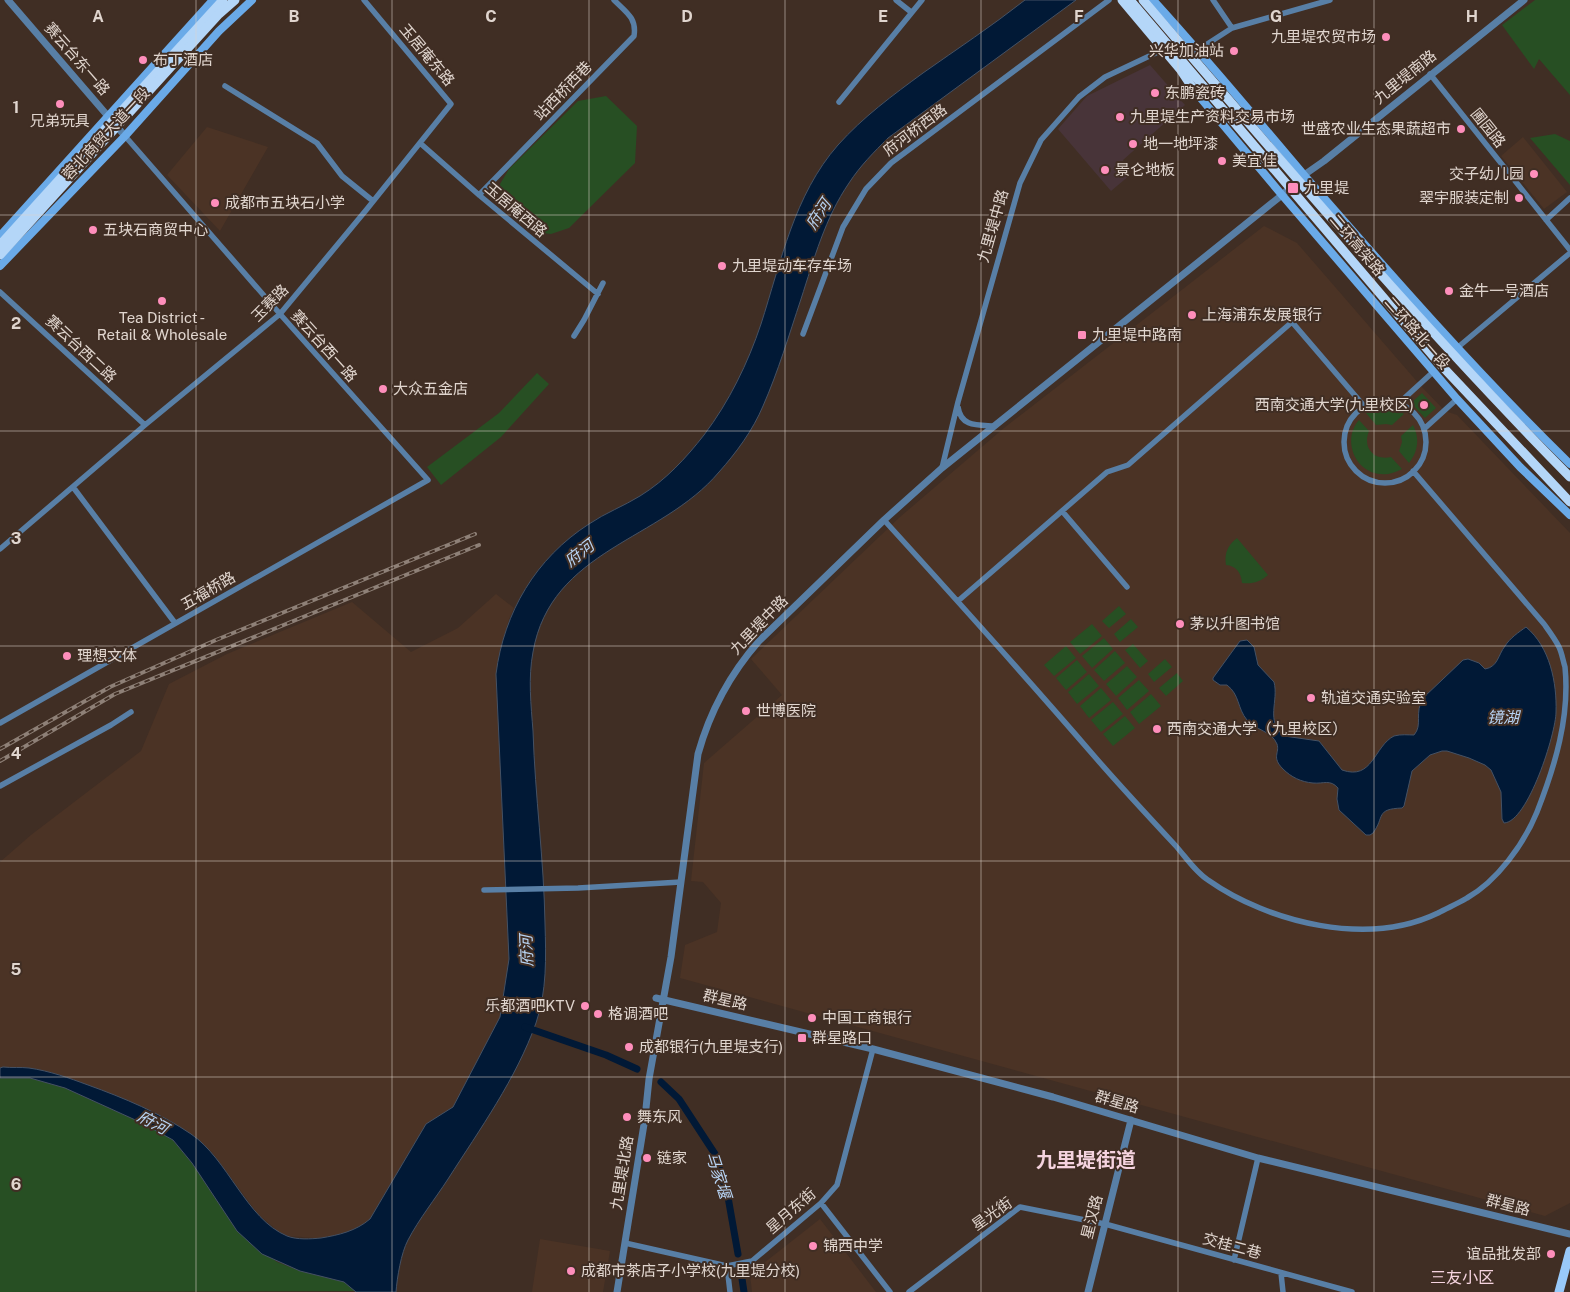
<svg xmlns="http://www.w3.org/2000/svg" width="1570" height="1292" font-family="'Public Sans','Noto Sans SC',sans-serif">
<rect width="100%" height="100%" fill="#402e24"/>
<path fill="#483439" d="M1150,65L1185,105L1123,160L1130,175L1111,191L1058,129L1087,96Z"/>
<path fill="#4b3325" d="M207,127L268,147L220,231L167,175Z
M1523,137L1567,192L1544,209L1501,156Z
M1264,226L1297,243L1420,385L1445,411L1457,415L1570,533V1203L1545,1216L680,978L685,945L717,932L721,903L703,882L691,881L704,763L782,695L751,659L900,517L1004,428Z
M496,594L514,608L509,619L499,653L496,674L509,959L500,1017L453,1108L426,1124L370,1219L362,1226L334,1236L315,1238L288,1236L278,1231L258,1214L212,1152L192,1135L160,1116L115,1095L60,1075L30,1068H0V862L31,835L141,751L169,684L227,654L352,602L411,652L458,628Z
M820,1219L876,1292H752L750,1274Z
M540,1239L610,1251L603,1292H532Z"/>
<path fill="#274f23" d="M1535,0H1570V95L1539,59L1534,69L1502,25Z
M606,96L637,126L635,163L569,228L551,234L533,232L502,205L500,184L509,169L578,101Z
M1555,134L1570,141V185L1530,138Z
M537,373L549,384L501,437L441,485L427,467L499,413Z
M1422,393L1436,408L1425,418L1411,403Z
M1382,407L1394,408L1404,414L1392,425L1386,424L1376,425L1366,413Z
M1359,420L1369,431C1362,448 1374,461 1391,457L1402,469L1400,470C1393,473 1388,475 1381,474C1354,472 1342,439 1359,420Z
M1413,425C1420,438 1418,452 1409,463L1399,451L1402,442L1401,436Z
M1237,538L1268,575C1260,582 1253,584 1242,583C1241,572 1236,566 1226,565C1224,553 1228,545 1237,538Z
M1119,606L1126,614L1109,628L1102,621Z
M1131,619L1138,627L1120,642L1114,634Z
M1092,624L1102,636L1080,654L1070,642Z
M1104,638L1113,649L1092,668L1082,656Z
M1133,644L1148,661L1140,668L1125,650Z
M1066,646L1076,658L1054,676L1044,665Z
M1115,651L1125,663L1104,681L1094,670Z
M1165,659L1172,667L1154,682L1148,674Z
M1077,660L1087,672L1066,690L1056,678Z
M1127,666L1137,677L1116,696L1106,684Z
M1177,673L1183,681L1166,696L1159,688Z
M1089,674L1099,686L1077,704L1068,692Z
M1139,680L1149,691L1127,710L1118,698Z
M1101,688L1111,700L1089,718L1080,706Z
M1151,694L1161,706L1139,724L1130,712Z
M1113,702L1123,714L1101,732L1091,720Z
M1125,716L1135,728L1113,746L1103,734Z
M3,1077L30,1078L65,1088L142,1123L173,1140L192,1163L237,1231L277,1262L300,1271L344,1282L356,1291L0,1292V1078Z"/>
<path fill="#011936" stroke="#445164" d="M1025,0H1076L888,138C874,152 860,166 849,183C825,218 814,259 801,299C789,335 778,372 763,406C753,430 736,453 719,472C661,541 551,549 533,652C528,678 531,705 533,731C535,796 544,860 545,924C546,957 547,991 536,1023C516,1079 480,1129 448,1179C435,1199 419,1219 408,1240C401,1253 397,1278 396,1292H356L344,1282L300,1271L262,1254L237,1231L192,1163L173,1140L142,1123L65,1088L30,1078H0V1068L3,1067C12,1068 21,1067 29,1068C50,1071 69,1078 88,1085C124,1098 160,1113 191,1134C228,1159 246,1219 287,1236C297,1240 311,1239 321,1238C339,1235 356,1231 370,1219L426,1124L453,1107L500,1017L509,959L496,674C504,612 536,558 589,524C605,513 624,506 640,496C666,480 686,458 704,435C729,402 748,363 761,324C781,262 794,195 838,145C863,117 893,95 923,73C957,49 992,26 1025,0Z
M1526,627C1550,647 1557,683 1556,712C1556,733 1528,822 1504,823L1502,819L1501,792L1491,770L1485,765L1469,758L1447,751H1442L1430,755L1412,771L1404,806L1402,808C1375,809 1385,817 1373,833L1370,835H1366L1339,810L1337,799L1338,788C1330,779 1324,784 1313,783C1301,782 1291,777 1283,769C1271,757 1280,753 1277,744C1272,731 1255,730 1247,720C1237,708 1240,695 1227,685H1220L1213,680V678L1237,645L1240,641L1247,640L1254,647L1258,665L1274,682C1279,701 1265,721 1284,736L1319,741L1342,770C1373,781 1374,746 1394,736C1401,734 1408,735 1414,735C1423,725 1414,713 1423,698L1463,660L1468,659L1479,663L1485,669C1498,667 1498,655 1505,646C1510,638 1519,632 1526,627Z"/>
<g fill="none" stroke-linecap="round" stroke-linejoin="round">
<path stroke="#011936" stroke-width="7" d="M525,1027L606,1055L637,1069
M661,1082L679,1099L715,1154L728,1197L738,1254
M741,1272L744,1292"/>
<path stroke="#587fa6" stroke-width="5.5" d="M896,0L911,12
M1213,0L1232,28
M1198,50L1232,28L1330,0
M1430,74L1570,250
M225,86L317,143L342,176L373,201
M839,102L922,0
M420,143L479,195L598,294
M479,195L634,36C637,18 626,12 614,0
M1546,220L1570,198
M0,292L145,425
M803,334L843,227L866,189L891,163L1109,0
M574,336L584,320L603,283
M1457,348L1570,253
M1344 442a41 41 0 1 1 82 0a41 41 0 1 1-82 0Z
M1399,403L1433,372
M958,407C961,427 977,425 994,426
M1424,429L1457,399
M942,468L958,402L1020,183L1041,140L1079,97L1105,77L1160,51
M73,487L175,623
M1062,511L1127,587
M884,520C955,598 1026,677 1095,757C1121,787 1148,816 1175,845C1185,856 1195,872 1208,880C1269,923 1368,947 1438,913C1447,908 1457,904 1467,898C1497,881 1524,844 1537,812C1555,766 1570,717 1565,667C1563,661 1562,653 1559,647C1555,639 1549,631 1544,624L1413,471
M0,549L145,425L280,314L367,209L451,104L364,0
M958,601L1107,472L1128,465L1292,322L1364,406
M0,723L428,480L280,314L125,136
M0,786L111,725L131,712
M484,890L578,888L681,882
M821,1203L890,1292
M625,1243L727,1266L752,1261L821,1203L837,1185L873,1049
M1234,1260L1258,1158
M727,1266L730,1292
M1281,1273L1283,1292
M909,1292L1020,1207L1105,1224L1352,1292"/>
<path stroke="#587fa6" stroke-width="7" d="M8,0L125,136
M656,998L873,1049L1053,1097L1258,1158L1570,1234
M617,1292L645,1118L649,1079L671,957L698,754C710,711 730,674 759,641L884,520L942,468L1282,195L1304,175L1324,161L1524,0
M1088,1292L1131,1120"/>
<path stroke="#6aaae8" stroke-width="8" d="M1153,0C1205,57 1254,116 1304,175C1390,274 1476,372 1570,464
M1193,89L1282,195L1457,399L1520,467L1570,515
M0,236L213,0
M0,266L125,136L219,31L252,0"/>
<path stroke="#99c9f9" stroke-width="9" d="M1559,1292L1570,1251"/>
<path stroke="#b4d6f8" stroke-width="9" d="M1122,0L1180,69L1196,93
M117,116L223,0"/>
<g stroke="#8e8077" stroke-width="4">
<path id="rail" d="M0,749L110,687L216,640L475,534
M0,761L115,694L479,545"/>
</g>
<use href="#rail" stroke="#402e24" stroke-width="2" stroke-dasharray="5.5" stroke-linecap="butt"/>
<path stroke="#b4d6f8" stroke-width="9" d="M1130,0L1440,364L1570,502
M1143,0C1282,162 1420,325 1570,477
M0,245L117,116
M0,255L219,14L235,0"/>
</g>
<path fill="none" stroke="#e0d5ce" stroke-width="1" stroke-opacity="0.55" d="M196,0V1292M392,0V1292M589,0V1292M785,0V1292M981,0V1292M1178,0V1292M1374,0V1292M0,215H1570M0,431H1570M0,646H1570M0,861H1570M0,1077H1570"/>
<g fill="#fe8ebb" stroke="#402e24" stroke-width="2">
<circle cx="1386" cy="37" r="5"/>
<circle cx="1234" cy="51" r="5"/>
<circle cx="143" cy="60" r="5"/>
<circle cx="1155" cy="93" r="5"/>
<circle cx="60" cy="104" r="5"/>
<circle cx="1120" cy="117" r="5"/>
<circle cx="1461" cy="129" r="5"/>
<circle cx="1133" cy="144" r="5"/>
<circle cx="1222" cy="161" r="5"/>
<circle cx="1105" cy="170" r="5"/>
<circle cx="1534" cy="174" r="5"/>
<rect x="1287" y="182" width="12" height="12" rx="2.5"/>
<circle cx="1519" cy="198" r="5"/>
<circle cx="215" cy="203" r="5"/>
<circle cx="93" cy="230" r="5"/>
<circle cx="722" cy="266" r="5"/>
<circle cx="1449" cy="291" r="5"/>
<circle cx="162" cy="301" r="5"/>
<circle cx="1192" cy="315" r="5"/>
<rect x="1077" y="330" width="10" height="10" rx="2.5"/>
<circle cx="383" cy="389" r="5"/>
<circle cx="1424" cy="405" r="5"/>
<circle cx="1180" cy="624" r="5"/>
<circle cx="67" cy="656" r="5"/>
<circle cx="1311" cy="698" r="5"/>
<circle cx="746" cy="711" r="5"/>
<circle cx="1157" cy="729" r="5"/>
<circle cx="585" cy="1006" r="5"/>
<circle cx="598" cy="1014" r="5"/>
<circle cx="812" cy="1018" r="5"/>
<rect x="797" y="1033" width="10" height="10" rx="2.5"/>
<circle cx="629" cy="1047" r="5"/>
<circle cx="627" cy="1117" r="5"/>
<circle cx="647" cy="1158" r="5"/>
<circle cx="813" cy="1246" r="5"/>
<circle cx="1551" cy="1254" r="5"/>
<circle cx="571" cy="1271" r="5"/>
</g>
<g text-anchor="middle" stroke-width="4" stroke-linejoin="round" paint-order="stroke">
<g font-size="15" fill="#e0d5ce" stroke="#402e24" text-anchor="start">
<text x="1376" y="42" text-anchor="end">九里堤农贸市场</text>
<text x="1224" y="56" text-anchor="end">兴华加油站</text>
<text x="153" y="65">布丁酒店</text>
<text x="1165" y="98">东鹏瓷砖</text>
<text x="1130" y="122">九里堤生产资料交易市场</text>
<text x="60" y="126" text-anchor="middle">兄弟玩具</text>
<text x="1451" y="134" text-anchor="end">世盛农业生态果蔬超市</text>
<text x="1143" y="149">地一地坪漆</text>
<text x="1232" y="166">美宜佳</text>
<text x="1115" y="175">景仑地板</text>
<text x="1524" y="179" text-anchor="end">交子幼儿园</text>
<text x="1304" y="193">九里堤</text>
<text x="1509" y="203" text-anchor="end">翠宇服装定制</text>
<text x="225" y="208">成都市五块石小学</text>
<text x="103" y="235">五块石商贸中心</text>
<text x="732" y="271">九里堤动车存车场</text>
<text x="1459" y="296">金牛一号酒店</text>
<text x="1202" y="320">上海浦东发展银行</text>
<text x="162" y="323" text-anchor="middle">Tea District -<tspan x="162" dy="17">Retail &amp; Wholesale</tspan></text>
<text x="1092" y="340">九里堤中路南</text>
<text x="393" y="394">大众五金店</text>
<text x="1414" y="410" text-anchor="end">西南交通大学(九里校区)</text>
<text x="1190" y="629">茅以升图书馆</text>
<text x="77" y="661">理想文体</text>
<text x="1321" y="703">轨道交通实验室</text>
<text x="756" y="716">世博医院</text>
<text x="1167" y="734">西南交通大学（九里校区）</text>
<text x="575" y="1011" text-anchor="end">乐都酒吧KTV</text>
<text x="608" y="1019">格调酒吧</text>
<text x="822" y="1023">中国工商银行</text>
<text x="812" y="1043">群星路口</text>
<text x="639" y="1052">成都银行(九里堤支行)</text>
<text x="637" y="1122">舞东风</text>
<text x="657" y="1163">链家</text>
<text x="823" y="1251">锦西中学</text>
<text x="1541" y="1259" text-anchor="end">谊品批发部</text>
<text x="581" y="1276">成都市茶店子小学校(九里堤分校)</text>
</g>
<g font-size="15" fill="#e0d5ce" stroke="#402e24">
<text transform="translate(427 55) rotate(50)" y="5">玉居庵东路</text>
<text transform="translate(77 59) rotate(49)" y="5">赛云台东一路</text>
<text transform="translate(1405 77) rotate(-39)" y="5">九里堤南路</text>
<text transform="translate(563 91) rotate(-46)" y="5">站西桥西巷</text>
<text transform="translate(1488 128) rotate(51)" y="5">圃园路</text>
<text transform="translate(915 130) rotate(-37)" y="5">府河桥西路</text>
<text transform="translate(106 134) rotate(-47)" y="5">蓉北商贸大道一段</text>
<text transform="translate(516 210) rotate(40)" y="5">玉居庵西路</text>
<text transform="translate(993 226) rotate(-74)" y="5">九里堤中路</text>
<text transform="translate(1357 245) rotate(50)" y="5">二环高架路</text>
<text transform="translate(270 303) rotate(-45)" y="5">玉赛路</text>
<text transform="translate(1417 333) rotate(49)" y="5">二环路北一段</text>
<text transform="translate(324 346) rotate(48)" y="5">赛云台西一路</text>
<text transform="translate(81 349) rotate(43)" y="5">赛云台西二路</text>
<text transform="translate(208 591) rotate(-30)" y="5">五福桥路</text>
<text transform="translate(759 625) rotate(-46)" y="5">九里堤中路</text>
<text transform="translate(725 1000) rotate(13)" y="5">群星路</text>
<text transform="translate(1117 1102) rotate(16)" y="5">群星路</text>
<text transform="translate(622 1173) rotate(-81)" y="5">九里堤北路</text>
<text transform="translate(1508 1205) rotate(14)" y="5">群星路</text>
<text transform="translate(791 1211) rotate(-41)" y="5">星月东街</text>
<text transform="translate(992 1214) rotate(-35)" y="5">星光街</text>
<text transform="translate(1092 1217) rotate(-76)" y="5">星汉路</text>
<text transform="translate(1232 1246) rotate(15)" y="5">交桂二巷</text>
</g>
<g font-size="16" font-style="italic" fill="#b7d3f3" stroke="#402e24">
<text transform="translate(818 214) rotate(-57)" y="6">府河</text>
<text transform="translate(579 553) rotate(-38)" y="6">府河</text>
<text x="1503" y="723">镜湖</text>
<text transform="translate(526 951) rotate(-92)" y="6">府河</text>
<text transform="translate(153 1122) rotate(28)" y="6">府河</text>
<text transform="translate(719 1175) rotate(72)" y="6">马家堰</text>
</g>
<g font-size="16" fill="#f5d3df" stroke="#402e24">
<text x="1462" y="1283">三友小区</text>
</g>
<g font-size="20" font-weight="bold" fill="#f5d3df" stroke="#402e24">
<text x="1086" y="1167">九里堤街道</text>
</g>
</g>
<g font-size="16" text-anchor="middle" font-weight="bold" fill="#e0d5ce" stroke="#402e24" stroke-width="4" stroke-linejoin="round" paint-order="stroke">
<text x="98" y="22">A</text>
<text x="294" y="22">B</text>
<text x="491" y="22">C</text>
<text x="687" y="22">D</text>
<text x="883" y="22">E</text>
<text x="1079" y="22">F</text>
<text x="1276" y="22">G</text>
<text x="1472" y="22">H</text>
<text x="16" y="113">1</text>
<text x="16" y="329">2</text>
<text x="16" y="544">3</text>
<text x="16" y="759">4</text>
<text x="16" y="975">5</text>
<text x="16" y="1190">6</text>
</g>
</svg>
